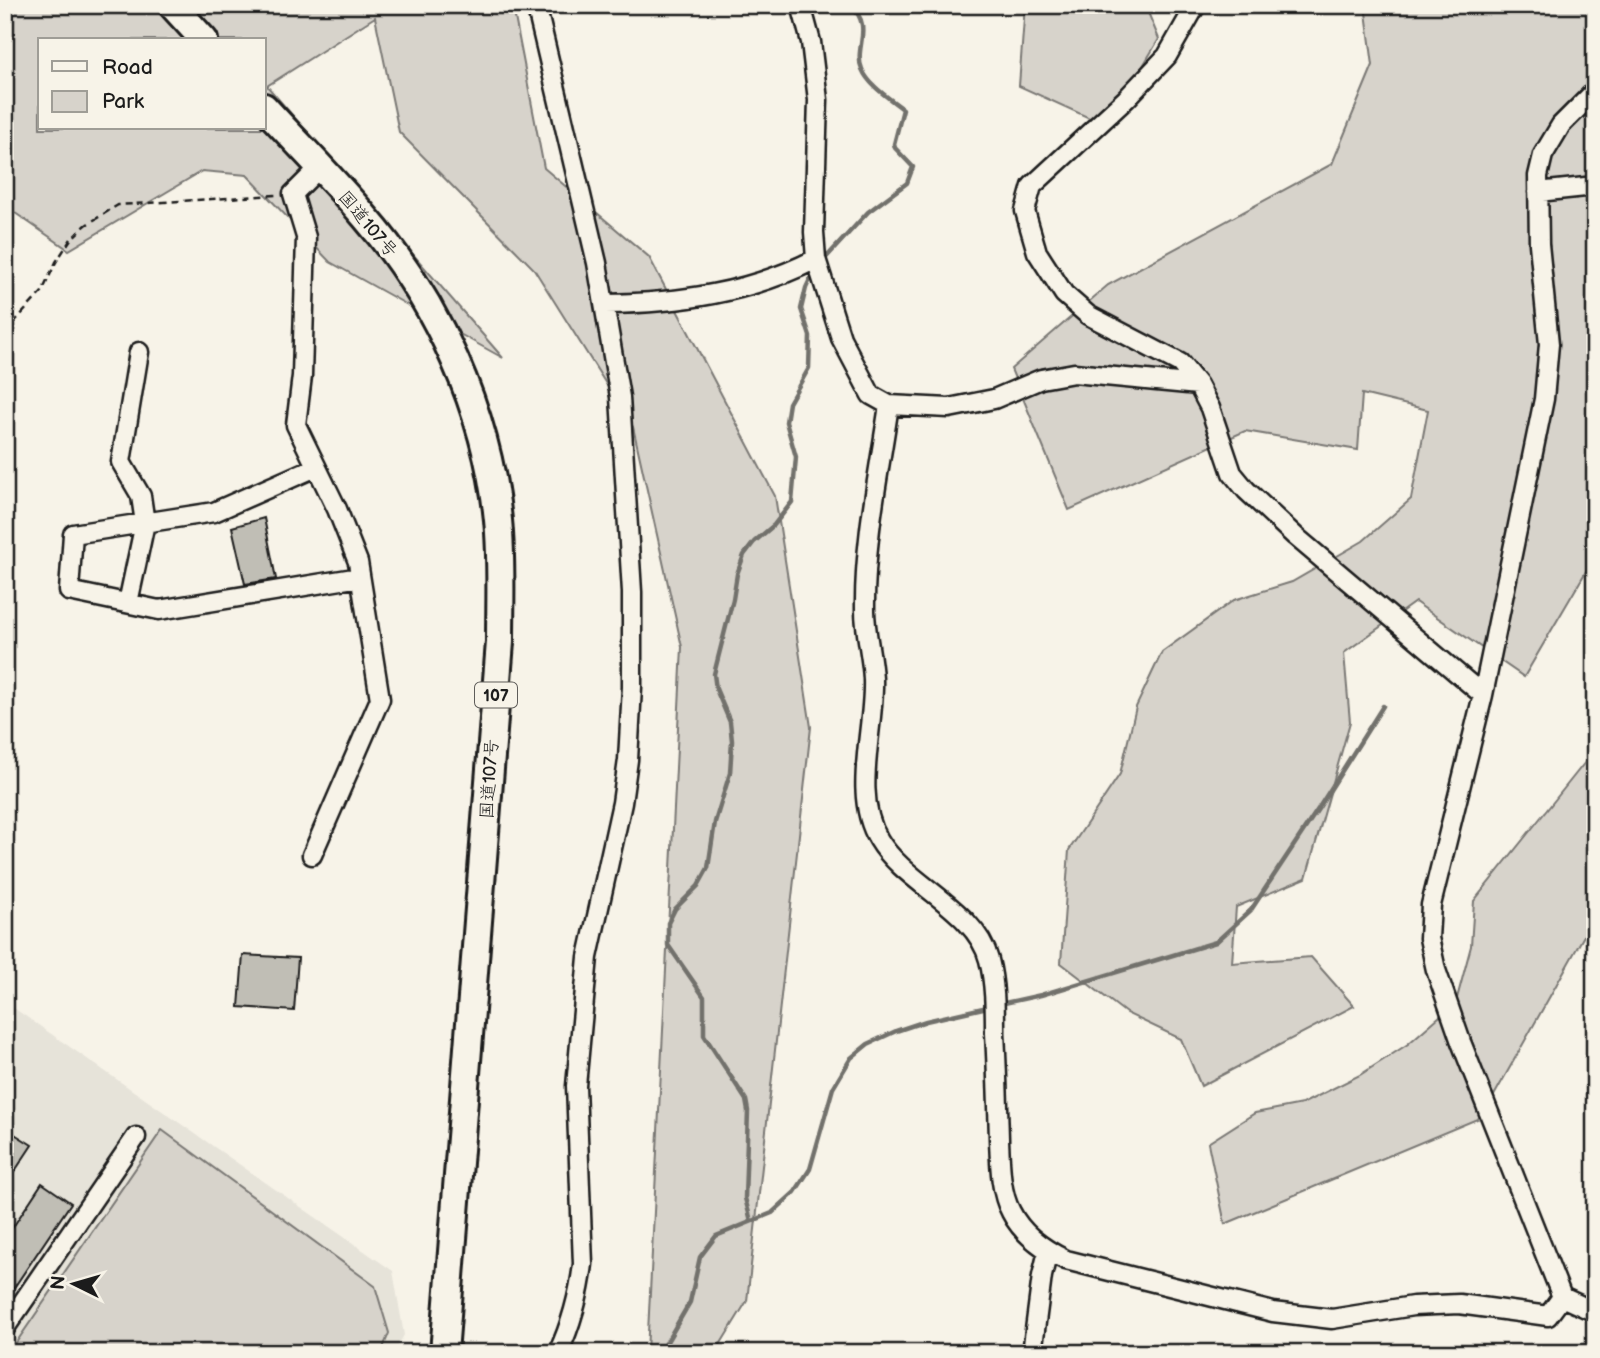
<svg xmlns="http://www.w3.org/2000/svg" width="1600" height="1358" font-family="'Balsamiq Sans','Klee One',sans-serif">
<rect width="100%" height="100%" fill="#f7f3e8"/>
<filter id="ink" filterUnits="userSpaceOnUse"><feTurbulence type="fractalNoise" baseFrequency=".0143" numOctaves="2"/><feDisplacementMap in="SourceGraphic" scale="14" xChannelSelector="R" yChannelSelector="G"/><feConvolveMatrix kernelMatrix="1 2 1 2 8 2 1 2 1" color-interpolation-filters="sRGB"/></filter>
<g filter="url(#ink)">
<path fill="#e6e3d9" d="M5,1002L393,1271L404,1335L394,1353H5Z"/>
<path fill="#d7d3cb" stroke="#7a7874" stroke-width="2" fill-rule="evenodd" d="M5,5H515L513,7L544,168L649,257L775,496L811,727L747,1301L715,1353H647L682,647L633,427L534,269L399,132L375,17L267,86L503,358L330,262L247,175L202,171L69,250L5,206ZM40,40H264V128H40Z
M1025,5H1145L1159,39L1107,126L1019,86Z
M1365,5H1595V556L1524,677L1415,602L1344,653L1350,722L1306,878L1236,907L1232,963L1311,957L1354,1006L1201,1086L1181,1039L1126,1013L1061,963L1069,850L1120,774L1136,707L1162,652L1234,600L1292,582L1363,541L1411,499L1428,410L1362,394L1358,450L1245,431L1069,510L1011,369L1108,285L1332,164L1373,65Z
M1586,761L1595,762V916L1482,1117L1225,1224L1208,1143L1255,1113L1302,1104L1360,1075L1408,1044L1456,1002L1471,946L1474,901Z
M162,1130L375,1286L389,1333L381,1353H9Z"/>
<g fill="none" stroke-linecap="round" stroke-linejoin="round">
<path stroke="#72716c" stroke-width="4.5" d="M823,261L868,212L907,183L913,167L895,148L894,144L903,109C889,98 869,86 862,69C853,48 875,27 850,5
M1000,1004L1041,995L1216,942L1251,910L1318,809L1383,706
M751,1221L745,1198L748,1111L746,1100L704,1035V997L668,945V923L675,909L698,886L708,868L715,822L730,773L732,741L730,722L716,689L714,674L733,599L737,574L744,555L754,542L774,525L792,502L796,457L786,422L789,403L809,368L810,336L801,309L806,288L813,273
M665,1353V1345L690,1302L700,1257L716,1236L772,1213L795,1192L810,1169L833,1088L851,1058L868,1044L896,1031L926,1021L992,1006"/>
</g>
<path fill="#c0beb5" stroke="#1c1c1c" stroke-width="2" d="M264,518L276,579L245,584L232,527Z
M243,955L298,958L294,1011L239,1007Z
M5,1128L32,1145L5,1186Z
M42,1183L71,1203L5,1301V1239Z"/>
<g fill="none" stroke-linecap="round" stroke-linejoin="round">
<g stroke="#1c1c1c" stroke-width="23">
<path id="minor" d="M536,5L597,263L620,397L632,592V687L628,760L622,803L588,957L576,1086L583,1264C579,1297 572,1323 558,1353
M801,5L811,42L818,100L814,232L816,259L841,338L871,395L889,405L949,408L994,399L1041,379L1074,373L1198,385
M1196,5L1167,56L1126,99L1032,186L1025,211L1037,252L1064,294L1088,315L1180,363L1198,385L1210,408L1232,473L1246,490L1295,536L1483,695
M1595,91L1561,125L1543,155L1538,176L1539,244L1549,344L1544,399L1483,695L1431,905L1429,938L1436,970L1461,1042L1562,1297L1595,1312
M1538,192L1595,186
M605,304C679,303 750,293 816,259
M889,405C879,473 864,542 865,610C865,633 872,656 873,679C875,729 851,795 879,840C905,884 976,909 989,960C995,983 995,1009 995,1033C997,1069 998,1104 999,1139C1000,1162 1000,1192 1011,1212C1022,1234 1045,1250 1066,1260L1273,1312L1332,1319L1413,1306L1459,1304L1548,1316L1562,1297
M316,467L214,512L73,534L69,591L159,610L360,577
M128,603L145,523L141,496L121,462L139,352
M312,855L380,699L358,562L337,509L296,425L302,376L306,237L293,194L319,168
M5,1328L136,1137
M1032,1353L1042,1276L1048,1251"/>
</g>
<g stroke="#1c1c1c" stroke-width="32">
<path id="highway" d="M172,5L204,40
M264,107C298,144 333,179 365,217C437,300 487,411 498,520C502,560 500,601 500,642L444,1353"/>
</g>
<path stroke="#1c1c1c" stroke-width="2.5" stroke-dasharray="7 5" stroke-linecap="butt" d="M5,332L42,292L56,262L71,239L86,225L118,205L276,195"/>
<use href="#minor" stroke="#f7f3e8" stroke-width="18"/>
<use href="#highway" stroke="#f7f3e8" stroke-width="26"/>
</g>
</g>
<g text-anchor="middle" stroke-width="7" stroke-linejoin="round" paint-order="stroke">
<rect fill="#f7f3e8" stroke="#5e5c59" stroke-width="2" x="475" y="682.5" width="42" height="25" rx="5"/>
<g font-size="16" font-weight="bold" fill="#1c1c1c">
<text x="496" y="701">107</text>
</g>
<g font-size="18" fill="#1c1c1c" stroke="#f7f3e8">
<text transform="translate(368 224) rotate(50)" y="6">国道107号</text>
<text transform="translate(489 779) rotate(-86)" y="6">国道107号</text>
</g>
</g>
<rect width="1600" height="1358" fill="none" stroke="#f7f3e8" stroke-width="28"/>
<rect x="14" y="14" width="1572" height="1330" fill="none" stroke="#1c1c1c" stroke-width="2.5" filter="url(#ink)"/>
<rect x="38" y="38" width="228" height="91" fill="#f7f3e8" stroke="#9f9d96" stroke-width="2"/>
<rect x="52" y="61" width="35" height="10" fill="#f7f3e8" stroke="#9f9d96" stroke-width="2"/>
<text x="102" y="74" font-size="21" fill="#1c1c1c">Road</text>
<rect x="52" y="91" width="35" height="21" fill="#d7d3cb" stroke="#9f9d96" stroke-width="2"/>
<text x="102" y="108" font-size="21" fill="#1c1c1c">Park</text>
<g transform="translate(74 1284) rotate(275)" stroke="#f7f3e8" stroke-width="5" paint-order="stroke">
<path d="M0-5L12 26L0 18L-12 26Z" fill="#1c1c1c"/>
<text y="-10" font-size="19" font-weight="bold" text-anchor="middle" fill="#1c1c1c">N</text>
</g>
</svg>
